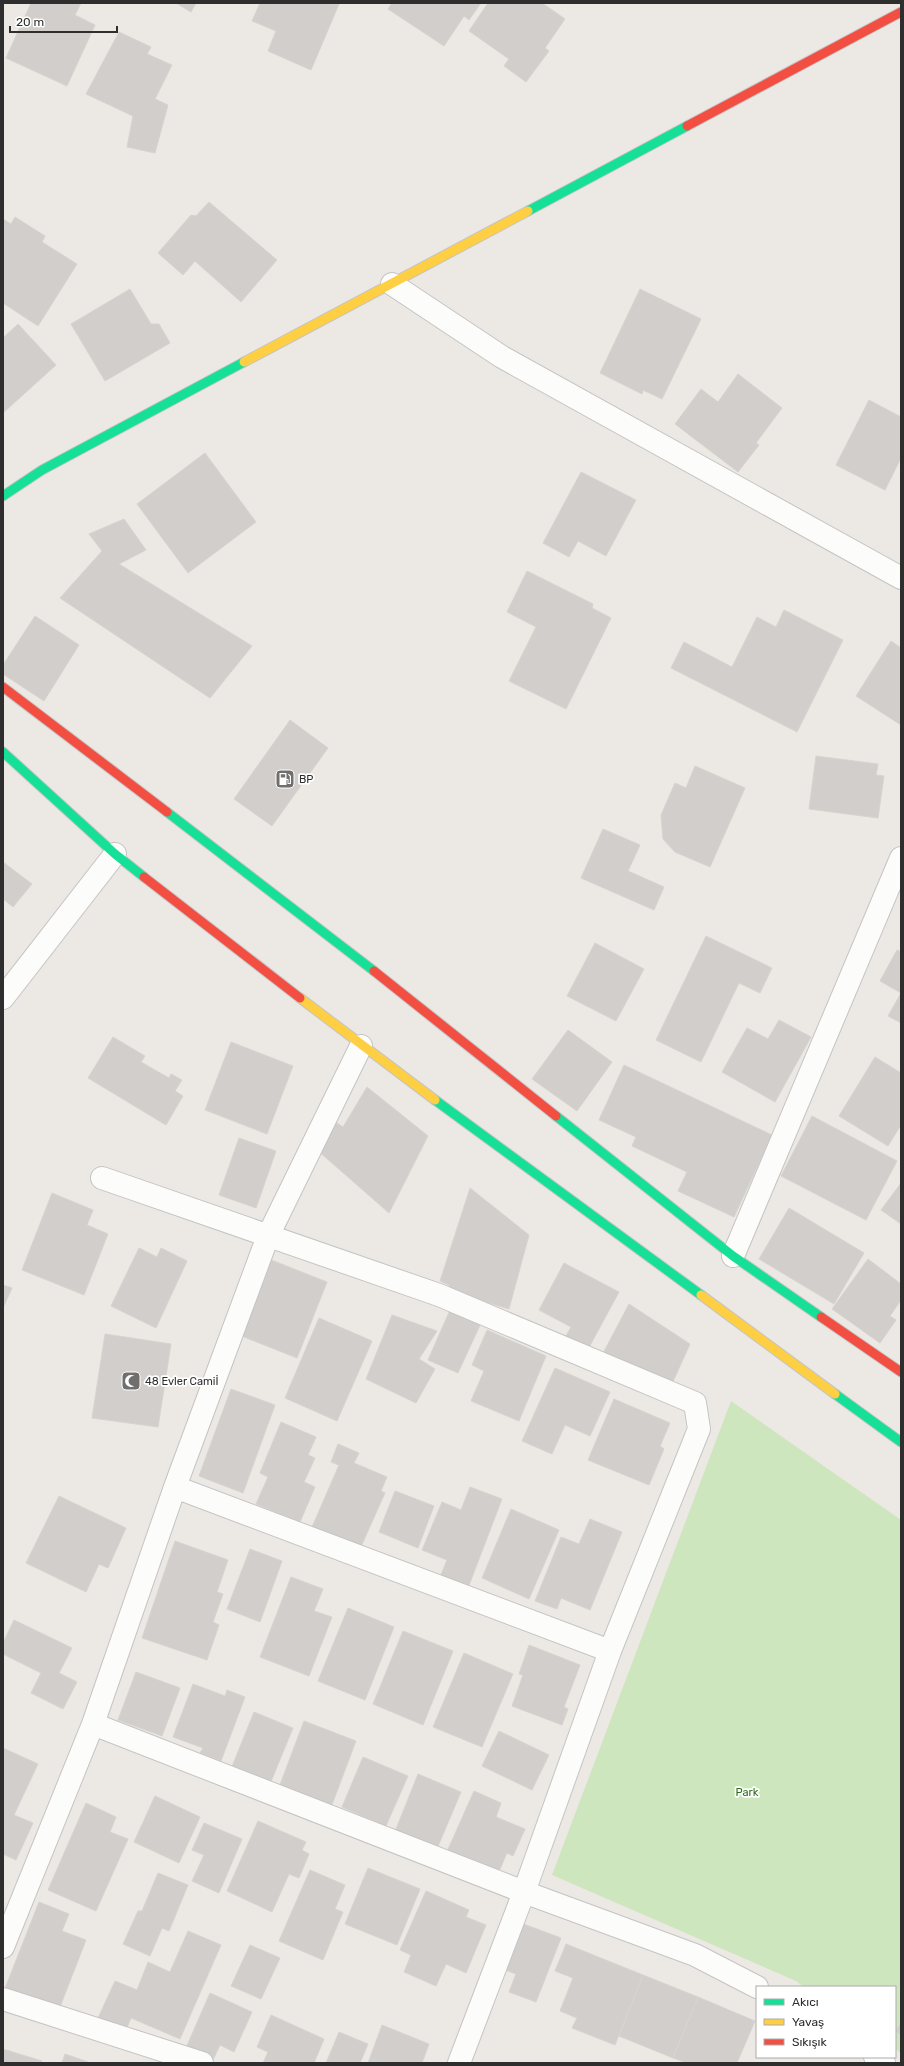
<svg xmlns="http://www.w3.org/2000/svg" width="904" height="2066" font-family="Rubik,sans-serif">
<rect width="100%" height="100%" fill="#ece8e4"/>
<path fill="#cee6be" d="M731,1401L901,1520V2053L895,2049V1987H804L796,1981L552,1875Z"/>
<path fill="#d1cecb" stroke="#d7d4d0" d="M31,3H81L75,15L95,25L67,86L6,58Z
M176,3H196L191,12Z
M260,3L339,4L311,70L268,51L276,31L252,21Z
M392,3H481L469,20L464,16L444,46L388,9Z
M488,3H542L565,19L545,48L549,51L526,82L504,66L509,59L469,31Z
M119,32L151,47L147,54L172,65L155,99L168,105L155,153L127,147L133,116L86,94Z
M209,202L277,260L241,302L195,261L183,275L158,253L191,215L196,216Z
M15,217L45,236L42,242L77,264L38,326L3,303V219L11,224Z
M130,289L151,324H159L170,343L105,381L71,324Z
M640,289L701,319L662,399L643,390L642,394L600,373Z
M18,324L56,365L3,413V338Z
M738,374L782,408L756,443L759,445L738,472L675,424L701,389L718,402Z
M869,400L901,417V458L885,490L836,465Z
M205,453L256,522L188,573L137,504Z
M581,472L636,500L606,556L578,541L569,557L543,543Z
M124,519L146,550L119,564L252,646L210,698L60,598L102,551L89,534Z
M527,571L593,604L592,608L611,618L566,709L509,681L536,627L507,612Z
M784,610L843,640L797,732L671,668L684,642L732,667L757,617L776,627Z
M35,616L79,645L44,701L3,674V665Z
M891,641L901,648V725L856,696Z
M290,720L328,748L272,826L234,799Z
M816,756L878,764L876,775L884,776L878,818L809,809Z
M695,766L745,788L710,867L675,852L663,839L661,815L675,783L686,788Z
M603,829L640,845L628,871L664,887L654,910L581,878Z
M3,862L32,884L13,907L3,899Z
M706,936L772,968L760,993L739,983L701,1062L656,1040Z
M595,943L644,969L616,1021L567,996Z
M897,950L901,952V993L880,981Z
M901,993V1023L888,1016Z
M779,1020L811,1037L775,1102L722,1072L747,1028L768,1039Z
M568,1030L612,1062L577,1111L532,1079Z
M113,1037L145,1056L141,1062L169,1078L171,1074L182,1080L175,1091L183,1096L166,1125L88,1078Z
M231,1042L293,1066L267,1134L205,1110Z
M875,1057L901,1073V1125L888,1146L839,1116Z
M624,1065L772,1135L734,1217L678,1191L687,1172L632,1146L636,1137L599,1120Z
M367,1087L428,1136L389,1213L316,1149L331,1119L343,1127Z
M812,1116L897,1161L866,1220L781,1176Z
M239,1138L276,1151L256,1208L219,1195Z
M901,1183V1224L881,1210Z
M470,1188L529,1235L509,1309L450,1291L449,1285L440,1281Z
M52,1193L93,1210L87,1225L108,1234L84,1295L22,1270Z
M789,1208L864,1253L834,1304L759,1259Z
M139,1248L157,1257L161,1248L187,1261L156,1328L111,1306Z
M269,1259L327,1282L297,1358L239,1335Z
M868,1259L901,1284V1300L890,1316L896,1320L880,1343L832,1309Z
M564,1263L619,1292L586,1353L563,1341L571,1327L539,1310Z
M3,1285L12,1288L3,1308Z
M629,1304L690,1344L671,1386L600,1359Z
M450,1310L481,1323L458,1373L428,1360Z
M392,1315L437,1331L419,1359L435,1369L416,1403L366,1379Z
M319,1318L372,1341L337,1421L285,1398Z
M487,1330L546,1356L519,1421L471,1401L484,1371L472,1365Z
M105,1334L171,1344L158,1427L92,1418Z
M555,1368L610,1392L590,1436L565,1425L552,1454L522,1441Z
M231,1389L275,1405L243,1493L199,1476Z
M614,1399L670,1423L660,1446L664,1449L649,1485L588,1460Z
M281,1422L316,1437L308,1455L315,1458L304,1482L315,1487L300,1522L256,1504L268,1477L260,1473Z
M338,1444L359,1453L354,1463L387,1477L381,1491L385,1493L360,1549L312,1527L339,1465L331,1462Z
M470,1487L502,1499L468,1588L440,1577L447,1560L422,1550L442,1502L461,1510Z
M395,1491L434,1506L418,1548L379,1532Z
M59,1496L126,1528L108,1568L99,1564L86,1592L26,1563Z
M511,1509L559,1530L529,1599L482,1578Z
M590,1519L622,1532L590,1610L561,1598L557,1609L535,1601L561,1537L579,1544Z
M175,1541L228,1560L217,1592L223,1594L213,1622L219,1625L207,1660L142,1638Z
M250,1549L282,1561L260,1622L227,1609Z
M291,1577L323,1589L314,1611L332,1617L309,1676L260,1657Z
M348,1608L394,1627L365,1700L318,1681Z
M14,1620L72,1648L59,1673L77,1682L63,1709L31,1693L41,1673L3,1654V1643Z
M403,1631L453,1651L423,1725L373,1704Z
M529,1645L580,1665L564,1707L568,1709L562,1725L512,1706L523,1675L519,1674Z
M464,1653L513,1674L482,1747L433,1727Z
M136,1672L180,1688L162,1736L118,1720Z
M193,1684L225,1696L227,1690L245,1697L221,1761L200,1753L203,1748L173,1737Z
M254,1712L293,1728L270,1784L231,1769Z
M304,1721L356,1741L330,1810L278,1790Z
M499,1731L549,1755L532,1790L482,1766Z
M3,1748L38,1764L14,1815L33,1823L16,1860L3,1854Z
M363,1757L408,1776L386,1826L342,1807Z
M418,1774L461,1792L436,1851L394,1834Z
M474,1791L501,1803L496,1817L525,1829L513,1856L507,1853L497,1876L446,1854Z
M155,1796L200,1817L179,1863L134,1842Z
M86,1803L116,1817L110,1832L128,1839L96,1911L48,1890Z
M258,1821L306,1842L302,1850L309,1854L299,1878L289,1874L272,1912L227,1891Z
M204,1823L242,1839L219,1893L192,1881L204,1855L192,1850Z
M368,1868L420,1889L397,1945L345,1924Z
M310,1870L345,1885L335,1909L343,1912L323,1960L279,1941Z
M158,1873L188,1885L169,1931L162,1928L150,1956L123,1944L138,1911H142Z
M426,1891L469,1910L466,1917L486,1925L466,1973L446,1964L436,1986L404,1972L411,1955L400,1950Z
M39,1902L69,1914L62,1931L86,1940L58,2012L4,1991Z
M518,1922L561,1938L536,2002L509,1992L516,1974L500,1968Z
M188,1931L221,1945L180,2039L131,2018L126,2030L98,2018L115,1981L137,1990L148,1962L170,1972Z
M566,1944L643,1975L615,2045L572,2028L577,2018L560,2011L573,1978L555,1971Z
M250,1945L280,1958L261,1999L231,1986Z
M643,1975L698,1997L673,2058L619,2036Z
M210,1993L252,2012L234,2052L220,2045L212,2062L185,2050Z
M698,1997L755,2021L737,2063H687L673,2058Z
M271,2015L324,2039L314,2063H263L268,2052L257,2047Z
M901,2023V2035L895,2031Z
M382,2025L429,2044L422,2063H368Z
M339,2032L368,2044L360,2063H326Z
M3,2049L42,2061L41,2063H3Z
M65,2054L91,2063H62Z"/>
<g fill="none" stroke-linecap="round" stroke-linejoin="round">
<g stroke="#c5c4c5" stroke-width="24">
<path id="street" d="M392,284L502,357L901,578
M3,998L115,854
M102,1178L439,1295L695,1403L699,1429L610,1651L524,1892L459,2063
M733,1256L901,858
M175,1487L610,1651
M93,1724L524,1892L695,1955L757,1987
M3,1947L93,1724L175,1487L268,1236L361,1046
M3,1999L202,2063
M875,2057L884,2063"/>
</g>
<g stroke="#c5c4c5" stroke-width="11">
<path id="fast" d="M528,211L687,126
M3,496L42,470L244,362
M3,752L115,854L144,877
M167,812L374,971
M435,1100L701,1295
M556,1116L733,1256L821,1317
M835,1394L901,1442"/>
</g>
<g stroke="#c5c4c5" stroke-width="11">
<path id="slow" d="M244,362L528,211
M300,998L435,1100
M701,1295L835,1394"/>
</g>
<g stroke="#c5c4c5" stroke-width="11">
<path id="jam" d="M687,126L901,12
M3,687L167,812
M144,877L300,998
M374,971L556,1116
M821,1317L901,1372"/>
</g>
<use href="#street" stroke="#fcfcfb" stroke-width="22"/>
<use href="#fast" stroke="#16e098" stroke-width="9"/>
<use href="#slow" stroke="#ffcf43" stroke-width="9"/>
<use href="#jam" stroke="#f24e42" stroke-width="9"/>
</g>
<defs>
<g id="fuel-square" transform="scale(1)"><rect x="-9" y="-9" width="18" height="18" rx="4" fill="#706f6e" stroke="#fff"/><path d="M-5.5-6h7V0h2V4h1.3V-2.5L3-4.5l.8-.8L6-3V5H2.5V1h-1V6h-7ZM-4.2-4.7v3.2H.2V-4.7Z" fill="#fff"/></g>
<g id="mosque-square" transform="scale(1)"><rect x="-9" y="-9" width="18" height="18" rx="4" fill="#706f6e" stroke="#fff"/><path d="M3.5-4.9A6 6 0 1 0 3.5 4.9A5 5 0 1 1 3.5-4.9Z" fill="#fff"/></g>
</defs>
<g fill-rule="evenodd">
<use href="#fuel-square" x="285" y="779"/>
<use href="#mosque-square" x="131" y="1381"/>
</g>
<g text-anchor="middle" stroke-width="3.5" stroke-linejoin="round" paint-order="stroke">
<g font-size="11" fill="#2e2e2e" stroke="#fff" text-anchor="start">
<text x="299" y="783">BP</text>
<text x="145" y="1385">48 Evler Camiİ</text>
</g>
<g font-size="11" fill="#2c6e1b" stroke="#fff">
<text x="747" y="1796">Park</text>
</g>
</g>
<rect width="904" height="2066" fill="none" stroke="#2e2e2e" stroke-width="8"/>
<rect x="756" y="1986" width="140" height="72" fill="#ffffff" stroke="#ababab"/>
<rect x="764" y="1999" width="20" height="6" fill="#16e098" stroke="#ababab"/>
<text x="792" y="2006" font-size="12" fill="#2e2e2e">Akıcı</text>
<rect x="764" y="2019" width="20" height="6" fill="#ffcf43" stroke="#ababab"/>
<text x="792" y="2026" font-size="12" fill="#2e2e2e">Yavaş</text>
<rect x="764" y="2039" width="20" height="6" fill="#f24e42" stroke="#ababab"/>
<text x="792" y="2046" font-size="12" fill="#2e2e2e">Sıkışık</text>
<path d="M10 26v6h107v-6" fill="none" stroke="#2e2e2e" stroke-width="2"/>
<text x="16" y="26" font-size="12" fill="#2e2e2e" stroke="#ffffff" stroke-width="3" paint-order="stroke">20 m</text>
</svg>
